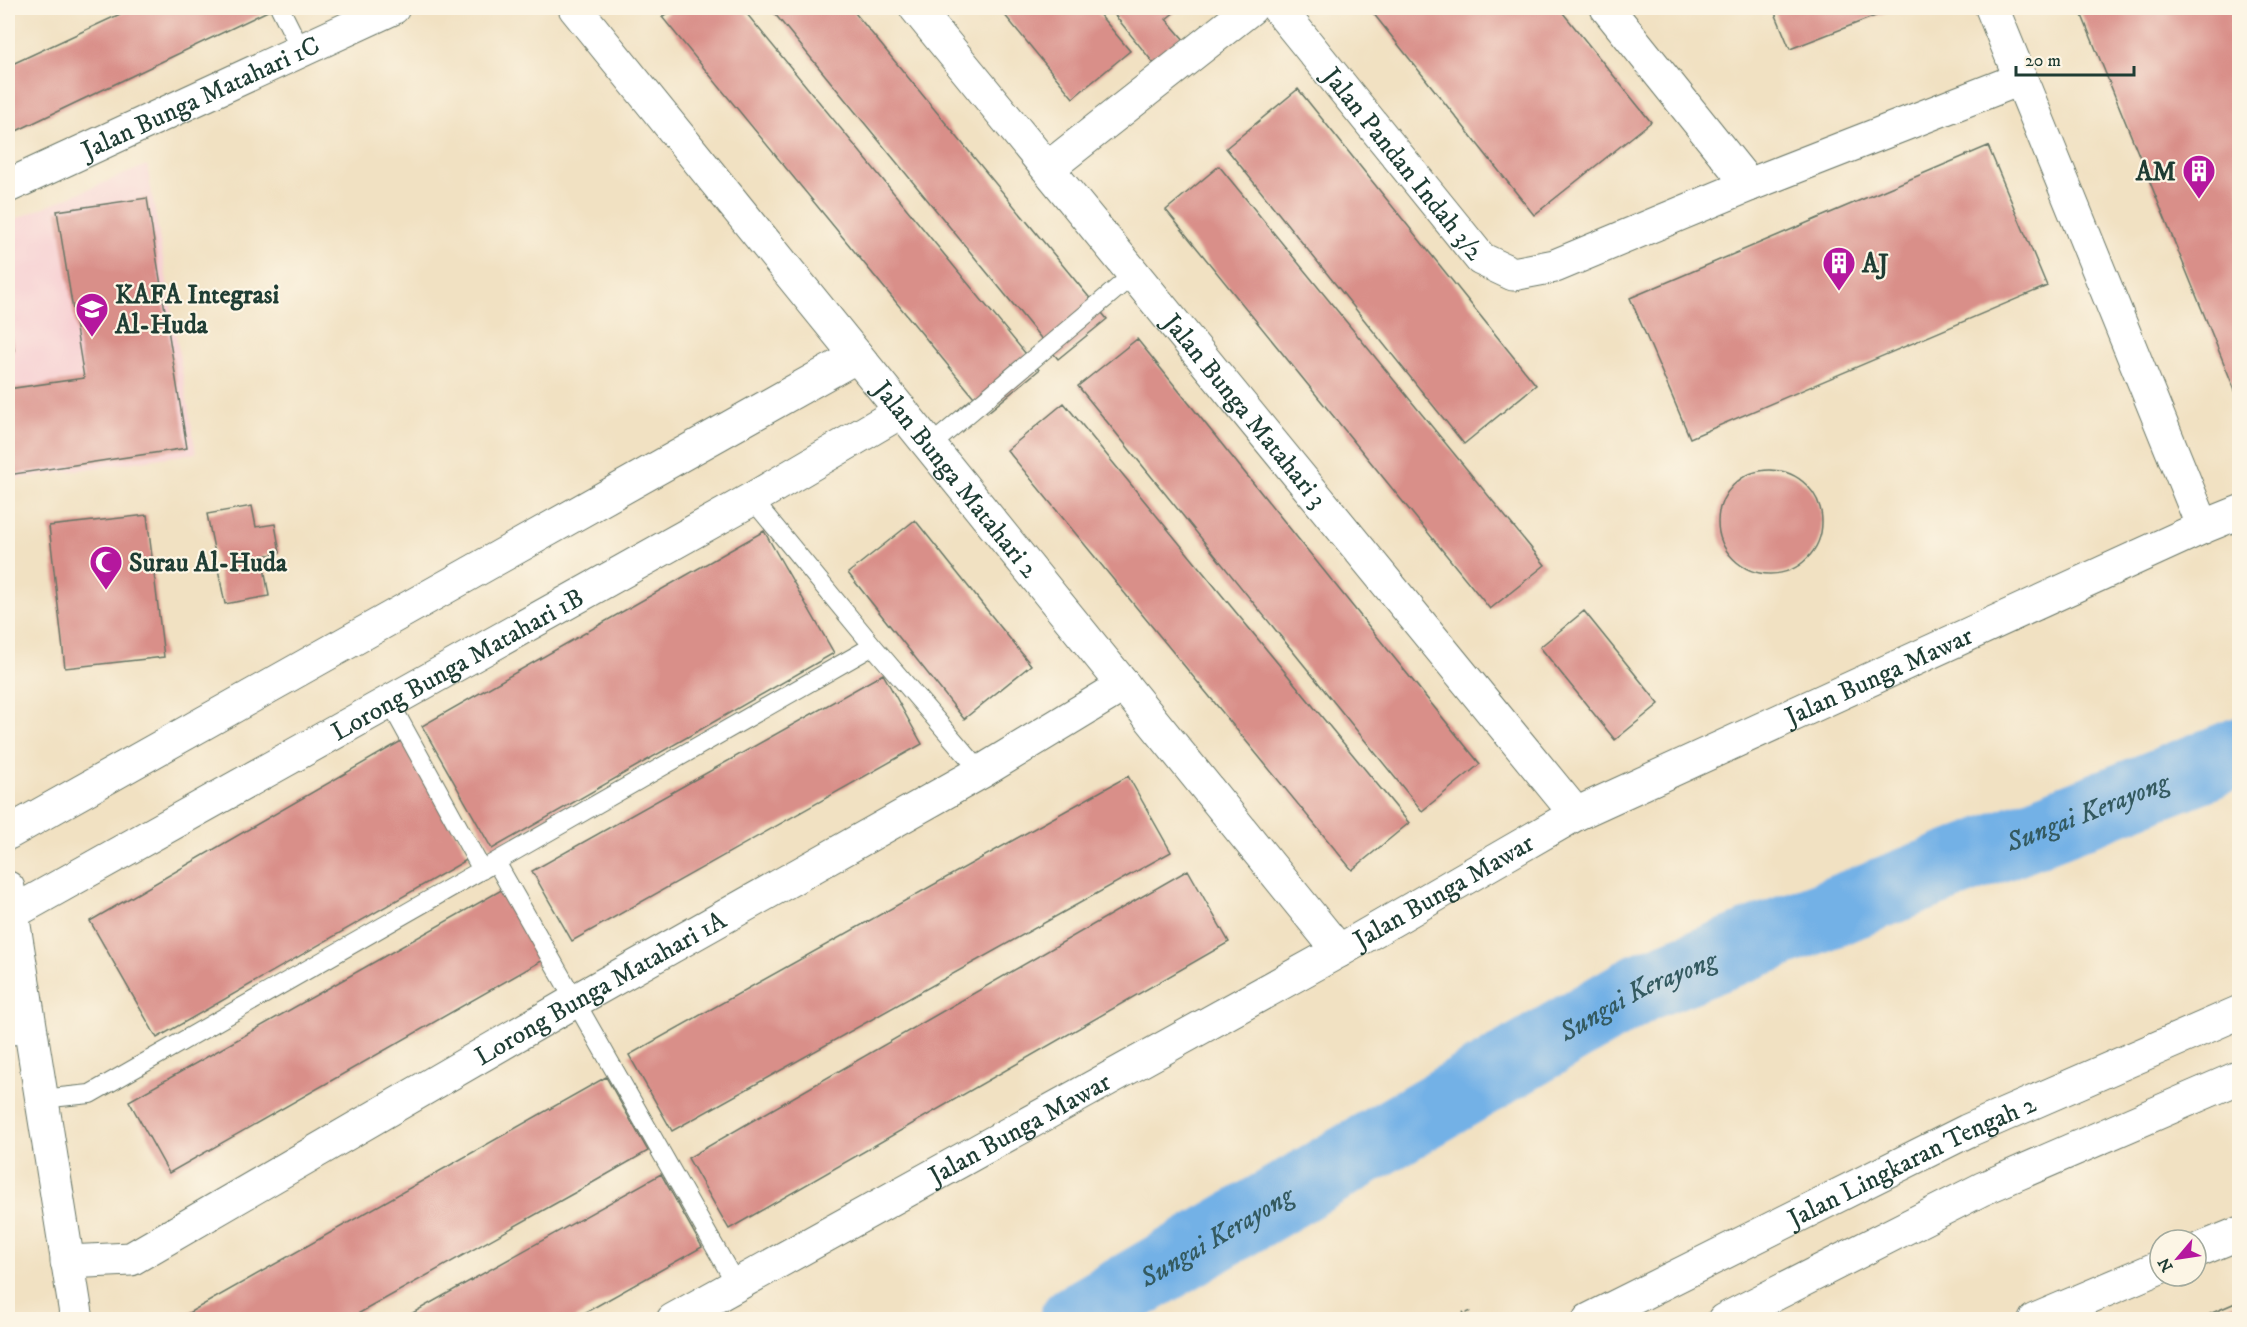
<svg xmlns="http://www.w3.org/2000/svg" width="2247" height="1327" font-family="'IM FELL DW Pica',serif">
<rect width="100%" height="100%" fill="#fcf5e5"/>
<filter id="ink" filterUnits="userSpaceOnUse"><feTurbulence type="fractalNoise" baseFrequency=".0167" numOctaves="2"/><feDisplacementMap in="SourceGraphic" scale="12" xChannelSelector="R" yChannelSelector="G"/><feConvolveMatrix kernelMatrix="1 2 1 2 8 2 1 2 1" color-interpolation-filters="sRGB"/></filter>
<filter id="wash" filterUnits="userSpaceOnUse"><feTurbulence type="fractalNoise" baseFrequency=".008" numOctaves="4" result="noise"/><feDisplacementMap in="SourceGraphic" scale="24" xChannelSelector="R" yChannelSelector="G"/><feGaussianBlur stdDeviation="1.35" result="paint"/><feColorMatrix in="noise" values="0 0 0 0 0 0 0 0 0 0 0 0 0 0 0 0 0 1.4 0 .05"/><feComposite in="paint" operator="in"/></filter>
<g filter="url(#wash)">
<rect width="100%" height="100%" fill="#f1e1c2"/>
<path fill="#f7cfd3" d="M147,165L196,453L8,480V222Z"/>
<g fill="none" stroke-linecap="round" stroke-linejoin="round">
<path stroke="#73b1e6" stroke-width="70" id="s1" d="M1074,1320L1642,987L2240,752"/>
</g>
<g id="blocks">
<path fill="#d98f89" d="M133,8H271L272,9L8,135V66Z
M674,8H742L1039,370L987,413L662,17Z
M770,8H851L1107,319L1058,359Z
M999,8H1094L1130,51L1073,98Z
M1109,8H1180L1166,19L1185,41L1155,65Z
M1369,8H1559L1651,122L1534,215Z
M1773,8H1896L1790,49Z
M2079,8H2239L2240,391L2236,393Z
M1298,89L1536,385L1464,444L1226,148Z
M1988,146L2047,286L1690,438L1630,298Z
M1219,166L1545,565L1490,609L1166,210Z
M147,198L187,448L8,475V389L84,378L57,211Z
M8,320L14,350L8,351Z
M1137,339L1480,764L1422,811L1078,386Z
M1064,403L1409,823L1352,870L1007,450Z
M1718 522a52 52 0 1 1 104 0a52 52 0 1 1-104 0Z
M252,506L256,527L275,524L280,553L262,556L269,596L225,604L207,514Z
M147,515L164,657L65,668L49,526Z
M915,520L1031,665L964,719L848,573Z
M764,531L834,653L492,849L422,726Z
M1584,611L1659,704L1615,740L1540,647Z
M883,674L922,744L572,941L532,871Z
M403,740L470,858L157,1038L90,921Z
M1128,776L1171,852L672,1131L629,1055Z
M1188,870L1229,942L729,1229L688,1158Z
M505,888L545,959L169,1173L129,1101Z
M606,1077L648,1151L585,1187L347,1320H176Z
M661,1174L702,1247L572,1320H400Z
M2240,1301V1320H2199L2212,1313Z"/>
</g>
</g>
<g filter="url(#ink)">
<use href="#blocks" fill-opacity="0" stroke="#687666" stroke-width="1.5"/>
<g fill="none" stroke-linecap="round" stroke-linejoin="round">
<g stroke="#687666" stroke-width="20">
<path id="lane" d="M280,8L301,50
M930,446L1134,274
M752,499L873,646L981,772
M389,701L482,870
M496,862L736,1284
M8,1036L31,1033
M41,1099L90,1094L873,646"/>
</g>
<g stroke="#687666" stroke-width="35">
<g id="street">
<path id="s2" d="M575,8L1339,951"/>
<path id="s3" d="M916,8L1576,814"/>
<path id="s4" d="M1278,8L1481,259L1513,274L1555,266L1749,185L2020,79"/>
<path d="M1607,8L1749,185"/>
<path d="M1992,8L2203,527"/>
<path d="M1048,168L1251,8"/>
<path id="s5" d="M8,186L393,8"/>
<path d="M8,833L857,356"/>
<path d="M8,888L77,1320"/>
<path id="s6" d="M12,913L752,499L902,411"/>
<path d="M2196,1251L2240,1233"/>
<path id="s7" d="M67,1262L131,1259L575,1001L981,772L1124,685"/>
<path id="s8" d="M673,1320L1339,951L1576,814L2203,527L2240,512"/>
<path d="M2035,1320L2160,1267"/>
</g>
</g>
<g stroke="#687666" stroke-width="35">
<g id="highway">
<path id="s9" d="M1589,1320L1967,1131L2240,1012"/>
<path d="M1724,1320L1982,1189L2240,1077"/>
</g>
</g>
<path stroke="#687666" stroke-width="4" stroke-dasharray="1.5 4.5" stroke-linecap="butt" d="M1453,1320L1468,1311L1472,1320"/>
<use href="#lane" stroke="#fff" stroke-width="18"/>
<use href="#street" stroke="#fff" stroke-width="33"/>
<use href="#highway" stroke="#fff" stroke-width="33"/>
</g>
</g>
<defs>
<g id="building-pin" transform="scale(1.725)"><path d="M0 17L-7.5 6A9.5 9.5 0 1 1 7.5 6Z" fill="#b5179e" stroke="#fcf5e5"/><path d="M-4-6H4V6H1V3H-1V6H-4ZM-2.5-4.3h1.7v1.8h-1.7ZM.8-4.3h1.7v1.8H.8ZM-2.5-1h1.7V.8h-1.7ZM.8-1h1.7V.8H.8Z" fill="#fff"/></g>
<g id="school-pin" transform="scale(1.725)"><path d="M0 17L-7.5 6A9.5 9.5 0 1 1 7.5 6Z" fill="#b5179e" stroke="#fcf5e5"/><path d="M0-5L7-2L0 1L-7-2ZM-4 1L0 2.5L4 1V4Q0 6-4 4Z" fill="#fff"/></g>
<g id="mosque-pin" transform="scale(1.725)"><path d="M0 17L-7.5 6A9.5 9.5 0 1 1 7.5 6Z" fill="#b5179e" stroke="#fcf5e5"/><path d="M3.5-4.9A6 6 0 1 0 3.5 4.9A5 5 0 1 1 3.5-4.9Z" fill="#fff"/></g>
</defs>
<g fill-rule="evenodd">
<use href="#building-pin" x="2199" y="171"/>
<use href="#building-pin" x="1839" y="263"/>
<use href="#school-pin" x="92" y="309"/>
<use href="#mosque-pin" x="106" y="562"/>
</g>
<g text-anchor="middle" stroke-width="4.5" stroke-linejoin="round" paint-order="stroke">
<g font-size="26" fill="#1f3d34" stroke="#fcf5e5">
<text dy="9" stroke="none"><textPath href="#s5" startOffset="212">Jalan Bunga Matahari 1C</textPath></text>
<text dy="9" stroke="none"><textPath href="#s4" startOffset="200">Jalan Pandan Indah 3/2</textPath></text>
<text dy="9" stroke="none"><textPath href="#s3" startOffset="520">Jalan Bunga Matahari 3</textPath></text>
<text dy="9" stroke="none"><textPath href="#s2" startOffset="606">Jalan Bunga Matahari 2</textPath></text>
<text dy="9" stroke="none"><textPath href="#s6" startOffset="510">Lorong Bunga Matahari 1B</textPath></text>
<text dy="9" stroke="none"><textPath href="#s8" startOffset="1368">Jalan Bunga Mawar</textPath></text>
<text dy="9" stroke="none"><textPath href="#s8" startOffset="882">Jalan Bunga Mawar</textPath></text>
<text dy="9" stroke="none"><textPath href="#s7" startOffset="606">Lorong Bunga Matahari 1A</textPath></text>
<text dy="9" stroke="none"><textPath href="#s8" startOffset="396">Jalan Bunga Mawar</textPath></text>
<text dy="9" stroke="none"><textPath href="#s9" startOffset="360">Jalan Lingkaran Tengah 2</textPath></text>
</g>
<g font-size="26" font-weight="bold" fill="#1f3d34" stroke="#fcf5e5" text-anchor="start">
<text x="2176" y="180" text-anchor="end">AM</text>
<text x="1862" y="272">AJ</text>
<text x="115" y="303">KAFA Integrasi<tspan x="115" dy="30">Al-Huda</tspan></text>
<text x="129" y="571">Surau Al-Huda</text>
</g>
<g font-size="27" font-style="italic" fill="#345a60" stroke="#fcf5e5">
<text dy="9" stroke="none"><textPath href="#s1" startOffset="1137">Sungai Kerayong</textPath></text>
<text dy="9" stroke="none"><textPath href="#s1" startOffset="651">Sungai Kerayong</textPath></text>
<text dy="9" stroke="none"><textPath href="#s1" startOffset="165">Sungai Kerayong</textPath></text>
</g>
</g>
<rect width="2247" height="1327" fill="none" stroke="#fcf5e5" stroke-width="30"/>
<g transform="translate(2178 1258) rotate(241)"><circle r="28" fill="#fcf5e5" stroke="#a4ab9e" stroke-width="1.5"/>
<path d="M0-4.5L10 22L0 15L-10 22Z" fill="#b5179e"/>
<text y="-9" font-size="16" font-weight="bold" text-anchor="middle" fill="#1f3d34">N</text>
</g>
<path d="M2016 66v9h118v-9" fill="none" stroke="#1f3d34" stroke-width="3"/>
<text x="2025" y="66" font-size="18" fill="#1f3d34" stroke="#fcf5e5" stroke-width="4.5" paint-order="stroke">20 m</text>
</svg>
